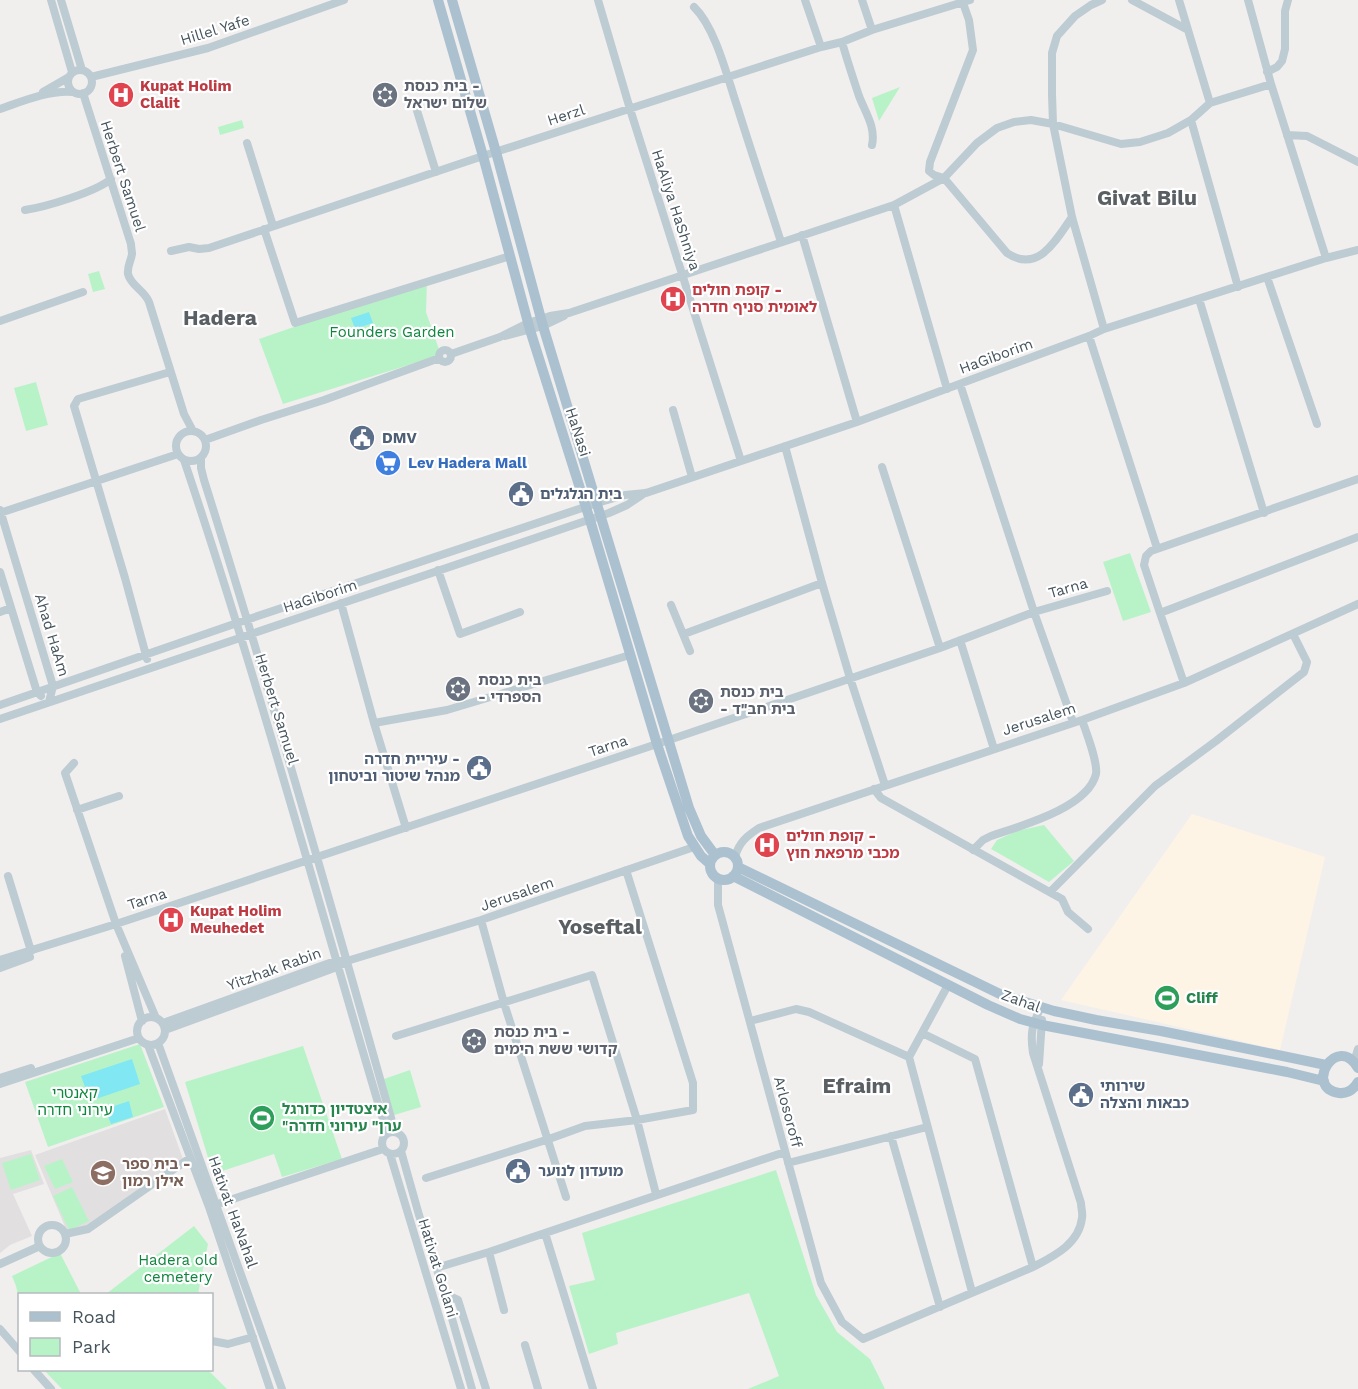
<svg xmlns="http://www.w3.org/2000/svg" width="1358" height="1389" font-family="'Work Sans','Noto Sans Hebrew',sans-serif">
<rect width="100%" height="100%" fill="#f1eeee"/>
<path fill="#fdf4e5" d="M1192,814L1325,857L1280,1050L1061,1000Z"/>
<path fill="#e2dfe0" d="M165,1109L183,1159L89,1227L73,1230L66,1229L35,1155Z
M31,1150L44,1184L13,1194L32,1236L10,1245L0,1253V1158Z"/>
<path fill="#b8f3c8" d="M900,87L879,121L872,98Z
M242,120L244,128L220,135L218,127Z
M99,271L105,289L93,292L88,274Z
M427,281L426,312L441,355L283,404L259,339Z
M36,382L48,425L26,431L14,388Z
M1130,553L1151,612L1123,621L1103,562Z
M1044,825L1074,861L1049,882L991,849L997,840L1017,831Z
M140,1044L164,1107L48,1147L25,1082Z
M303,1046L342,1159L282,1177L274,1154L213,1174L185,1082Z
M410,1070L421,1107L394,1115L384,1079Z
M31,1154L40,1180L11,1190L2,1163Z
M62,1159L73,1182L55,1189L44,1166Z
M776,1170L816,1295L837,1332L870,1359L885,1389H748L779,1376L749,1293L616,1333L618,1344L589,1354L569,1286L595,1280L582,1233Z
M72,1187L89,1221L69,1230L53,1196Z
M194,1226L208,1244L198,1294H106Z
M60,1253L81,1294H20L19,1299L16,1286L12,1276Z
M44,1370H208L227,1389H62Z"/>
<path fill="#81e8f3" d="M369,312L373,323L355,329L351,318Z
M132,1059L140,1084L90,1101L81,1076Z
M129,1101L133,1117L111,1124L105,1109Z"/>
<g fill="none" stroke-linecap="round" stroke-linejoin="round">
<path stroke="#bdcbd2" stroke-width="8" d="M51,0L72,72
M61,0L82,70
M598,0L630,109L741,461
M805,0L821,47
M862,0L872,30
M1102,0L1091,5L1075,16L1057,36L1052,53V94L1053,124L1072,217L1104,329
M1132,0L1188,30
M1179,0L1210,103
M1248,0L1271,84L1326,258
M694,7C716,28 728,80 738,109C752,154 767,198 781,242
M842,42C847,60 853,78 859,96C865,112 876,127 872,145
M68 82a12 12 0 1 1 24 0a12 12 0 1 1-24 0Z
M1267,72L1277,67L1282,61L1285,49V11L1288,0
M91,77L208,48L344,0
M43,92L69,77
M83,93L131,244C131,247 132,251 132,254C131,261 127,266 128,274C131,286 144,290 149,302L184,414L193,431
M414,101L436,172
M0,109C23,101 49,90 73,92
M1191,120L1238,287
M1287,135L1307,136L1358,162
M247,143L273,226
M944,178L934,175L929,171L930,162L973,50L969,20L963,3
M944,178L1007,253C1038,274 1056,240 1072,217
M894,205L947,389
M25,210C45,207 96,192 111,179
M264,229L295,323L510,256
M802,235L857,422
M171,251L189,247L199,249L209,248L483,156L821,47L842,42L872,30L970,0
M1267,277L1317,424
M1199,299L1264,513
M0,321L83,292
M505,336L543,326L564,316
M1089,336L1157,548
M439 356a6 6 0 1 1 12 0a6 6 0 1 1-12 0Z
M451,354L500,337L528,323L550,316L569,313L894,205L944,178L977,143L997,128L1014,122L1031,120L1053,124L1121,144L1140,142L1168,133L1191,120L1210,103L1271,84
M960,384L1034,612L1073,722
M673,410L692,477
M176 446a15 15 0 1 1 30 0a15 15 0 1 1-30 0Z
M205,440L261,420L324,400L434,360H440
M785,446L822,583L850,678L885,785
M201,458V468L204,480C272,696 334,914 395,1132
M184,460C259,683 320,909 387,1133
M882,467L940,648
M0,510L53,686L49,702
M0,513L178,454
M438,570L460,634L520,612
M0,572L37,692L41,696
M341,603L374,723L406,828
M671,605L690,651
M0,612L11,608
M1160,613L1144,565L1146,556L1151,551L1358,479
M684,634L822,583
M960,640L994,749
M147,659L125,578L74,406L78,399L170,372
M1184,683L1160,613L1358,537
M0,705L237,623L597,503L625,495L646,493L857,422L1089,336L1104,329L1326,258L1358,250
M0,719L609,513L627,505L645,493
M374,723L447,710L630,655
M74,763L65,773L116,924L156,1018
M874,789L881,798L1062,899L1068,912L1088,929
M77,810L119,796
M973,850L983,840L991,836C1020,826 1088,808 1096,774C1098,762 1086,732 1082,720
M735,857C739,842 747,836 759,828L1082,720L1184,683L1358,604
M8,876L31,951
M718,878V905L821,1283L842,1322L863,1339L1033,1267C1054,1256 1079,1244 1082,1218C1083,1213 1081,1208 1081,1203L1033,1053C1030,1033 1032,1025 1041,1007
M1050,892L1155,786L1216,741L1304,672L1307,662L1293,634
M481,920L504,1003L566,1197
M125,956L142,1021
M0,960L116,924L669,740L940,648L1034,612L1107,591
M0,968L30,957
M137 1031a14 14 0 1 1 28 0a14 14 0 1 1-28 0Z
M750,1021L796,1009L809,1012L909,1057
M163,1023L335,961H341
M165,1030L337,967L347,961L481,920L694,847
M922,1033L975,1059L1033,1267
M396,1036L592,975L637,1120L656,1194
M158,1043L282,1389
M148,1045L209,1207L270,1389
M909,1057L972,1292
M909,1057L948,985
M1354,1062L1358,1049
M1039,1064L1042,1020
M0,1078L31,1068
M0,1084L139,1038
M382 1143a11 11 0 1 1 22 0a11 11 0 1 1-22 0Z
M891,1136L940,1307
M401,1151L419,1215L445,1294L472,1389
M390,1154L461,1389
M788,1163L927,1127
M426,1178L549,1139L585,1126L637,1120L693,1110V1083L626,870
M212,1206L383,1149
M38 1239a14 14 0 1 1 28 0a14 14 0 1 1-28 0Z
M545,1233L593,1389
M65,1234L88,1229L190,1158
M489,1252L504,1310
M0,1264L40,1246
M436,1268L489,1252L785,1152
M445,1294L458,1300L486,1389
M0,1329L20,1352
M212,1341L228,1344L253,1337
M525,1345L538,1389
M34,1370L51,1389"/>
<path stroke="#abc1d0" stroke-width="10" d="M438,0L483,156L530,330L590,520L657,744L688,836L701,856L710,864
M452,0L496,152L543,326L689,808L701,836L715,855
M710 866a14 14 0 1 1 28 0a14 14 0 1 1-28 0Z
M738,867L1002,995L1054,1011L1096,1020L1161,1031L1326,1065
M733,876L988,1005L1020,1019L1042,1025L1287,1072L1324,1081
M1358,1068C1337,1032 1303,1088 1339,1093C1348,1094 1354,1089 1358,1082"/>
</g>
<defs>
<g id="hospital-disc" transform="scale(1.35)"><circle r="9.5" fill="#e0444e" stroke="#fff"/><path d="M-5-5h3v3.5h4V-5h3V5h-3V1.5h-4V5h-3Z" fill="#fff"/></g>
<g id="synagogue-disc" transform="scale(1.35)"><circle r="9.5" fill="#6b7280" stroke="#fff"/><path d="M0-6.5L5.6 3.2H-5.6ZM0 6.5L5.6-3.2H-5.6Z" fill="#fff"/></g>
<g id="civic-disc" transform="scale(1.35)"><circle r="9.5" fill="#5c6f8a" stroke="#fff"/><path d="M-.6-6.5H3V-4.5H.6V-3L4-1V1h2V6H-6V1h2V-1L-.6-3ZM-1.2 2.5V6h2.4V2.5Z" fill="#fff"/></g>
<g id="supermarket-disc" transform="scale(1.35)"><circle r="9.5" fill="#3f7fe0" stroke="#fff"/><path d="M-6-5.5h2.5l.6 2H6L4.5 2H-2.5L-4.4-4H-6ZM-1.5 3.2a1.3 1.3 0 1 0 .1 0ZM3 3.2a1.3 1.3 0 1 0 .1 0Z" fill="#fff"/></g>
<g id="stadium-disc" transform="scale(1.35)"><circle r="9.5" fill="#2e9e5b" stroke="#fff"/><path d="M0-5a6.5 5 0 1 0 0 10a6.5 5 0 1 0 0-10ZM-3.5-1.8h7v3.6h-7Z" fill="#fff"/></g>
<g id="school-disc" transform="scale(1.35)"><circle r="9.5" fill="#8d6e63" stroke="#fff"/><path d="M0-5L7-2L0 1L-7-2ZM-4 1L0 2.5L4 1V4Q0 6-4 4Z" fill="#fff"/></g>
</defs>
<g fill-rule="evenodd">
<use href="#hospital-disc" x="121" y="95"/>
<use href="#synagogue-disc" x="385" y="95"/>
<use href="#hospital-disc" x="673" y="299"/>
<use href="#civic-disc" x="362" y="438"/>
<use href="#supermarket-disc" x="388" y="463"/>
<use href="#civic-disc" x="521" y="494"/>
<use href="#synagogue-disc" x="458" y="689"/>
<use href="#synagogue-disc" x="701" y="701"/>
<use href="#civic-disc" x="479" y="768"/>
<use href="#hospital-disc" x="767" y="845"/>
<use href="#hospital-disc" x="171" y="920"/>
<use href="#stadium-disc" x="1167" y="998"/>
<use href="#synagogue-disc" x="474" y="1041"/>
<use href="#civic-disc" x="1081" y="1095"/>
<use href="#stadium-disc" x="262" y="1118"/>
<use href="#civic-disc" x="518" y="1171"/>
<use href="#school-disc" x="103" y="1173"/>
</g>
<g text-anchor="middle" stroke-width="4.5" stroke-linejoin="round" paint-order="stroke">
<g font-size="15" fill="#45545d" stroke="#fff">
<text transform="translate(215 30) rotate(-17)" y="5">Hillel Yafe</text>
<text transform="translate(566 115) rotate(-18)" y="5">Herzl</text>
<text transform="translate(123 176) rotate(72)" y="5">Herbert Samuel</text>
<text transform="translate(676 210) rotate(72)" y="5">HaAliya HaShniya</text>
<text transform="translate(996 356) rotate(-20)" y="5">HaGiborim</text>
<text transform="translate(578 432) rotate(72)" y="5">HaNasi</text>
<text transform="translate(1068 588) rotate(-16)" y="5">Tarna</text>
<text transform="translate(320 596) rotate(-18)" y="5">HaGiborim</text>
<text transform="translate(52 635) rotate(73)" y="5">Ahad HaAm</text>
<text transform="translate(277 709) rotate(73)" y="5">Herbert Samuel</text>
<text transform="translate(1039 719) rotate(-18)" y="5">Jerusalem</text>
<text transform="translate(608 746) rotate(-18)" y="5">Tarna</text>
<text transform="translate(517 894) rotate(-19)" y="5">Jerusalem</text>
<text transform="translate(147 899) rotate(-18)" y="5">Tarna</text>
<text transform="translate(274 969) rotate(-20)" y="5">Yitzhak Rabin</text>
<text transform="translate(1021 1001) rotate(20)" y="5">Zahal</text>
<text transform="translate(788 1112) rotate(75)" y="5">Arlosoroff</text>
<text transform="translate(233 1212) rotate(70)" y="5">Hativat HaNahal</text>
<text transform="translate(438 1268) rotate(73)" y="5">Hativat Golani</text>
</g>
<g font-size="15" font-weight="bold" fill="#be3a42" stroke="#fff" text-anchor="start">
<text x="140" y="91">Kupat Holim<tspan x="140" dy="17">Clalit</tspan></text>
<text x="692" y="295">קופת חולים -<tspan x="692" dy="17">לאומית סניף חדרה</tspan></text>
<text x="786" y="841">קופת חולים -<tspan x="786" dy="17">מכבי מרפאת חוץ</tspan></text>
<text x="190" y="916">Kupat Holim<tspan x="190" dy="17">Meuhedet</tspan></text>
</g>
<g font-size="15" font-weight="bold" fill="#5b616d" stroke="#fff" text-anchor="start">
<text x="404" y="91">בית כנסת -<tspan x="404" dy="17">שלום ישראל</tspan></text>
<text x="478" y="685">בית כנסת<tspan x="478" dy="17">- הספרדי</tspan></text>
<text x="720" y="697">בית כנסת<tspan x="720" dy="17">- בית חב"ד</tspan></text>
<text x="494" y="1037">בית כנסת -<tspan x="494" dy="17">קדושי ששת הימים</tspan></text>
</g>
<g font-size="15" fill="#0f853d" stroke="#fff">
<text x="392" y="337">Founders Garden</text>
<text x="75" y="1098">קאנטרי<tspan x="75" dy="17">עירוני חדרה</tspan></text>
<text x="178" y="1265">Hadera old<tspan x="178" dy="17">cemetery</tspan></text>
</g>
<g font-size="15" font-weight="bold" fill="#4e5e75" stroke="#fff" text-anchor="start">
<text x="382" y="443">DMV</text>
<text x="540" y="499">בית הגלגלים</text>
<text x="460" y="764" text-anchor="end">עיריית חדרה -<tspan x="460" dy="17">מנהל שיטור וביטחון</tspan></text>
<text x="1100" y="1091">שירותי<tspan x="1100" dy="17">כבאות והצלה</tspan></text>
<text x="538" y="1176">מועדון לנוער</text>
</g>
<g font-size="15" font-weight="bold" fill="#366cbe" stroke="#fff" text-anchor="start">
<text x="408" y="468">Lev Hadera Mall</text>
</g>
<g font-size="15" font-weight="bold" fill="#27864d" stroke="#fff" text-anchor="start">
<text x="1186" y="1003">Cliff</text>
<text x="282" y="1114">איצטדיון כדורגל<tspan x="282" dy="17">"ערן" עירוני חדרה</tspan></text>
</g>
<g font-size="15" font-weight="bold" fill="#785e54" stroke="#fff" text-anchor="start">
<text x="122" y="1169">בית ספר -<tspan x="122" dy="17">אילן רמון</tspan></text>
</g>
<g font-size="21" font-weight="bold" fill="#5a5f64" stroke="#fff">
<text x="1147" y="205">Givat Bilu</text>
<text x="220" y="325">Hadera</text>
<text x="600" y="934">Yoseftal</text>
<text x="857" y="1093">Efraim</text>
</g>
</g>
<rect x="18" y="1293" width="195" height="78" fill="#ffffff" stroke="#b5bbbe" stroke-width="1.5"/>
<rect x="30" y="1312" width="30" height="9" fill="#abc1d0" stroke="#b5bbbe" stroke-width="1.5"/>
<text x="72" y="1323" font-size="18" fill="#45545d">Road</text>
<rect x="30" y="1338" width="30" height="18" fill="#b8f3c8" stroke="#b5bbbe" stroke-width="1.5"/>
<text x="72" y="1353" font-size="18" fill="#45545d">Park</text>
</svg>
